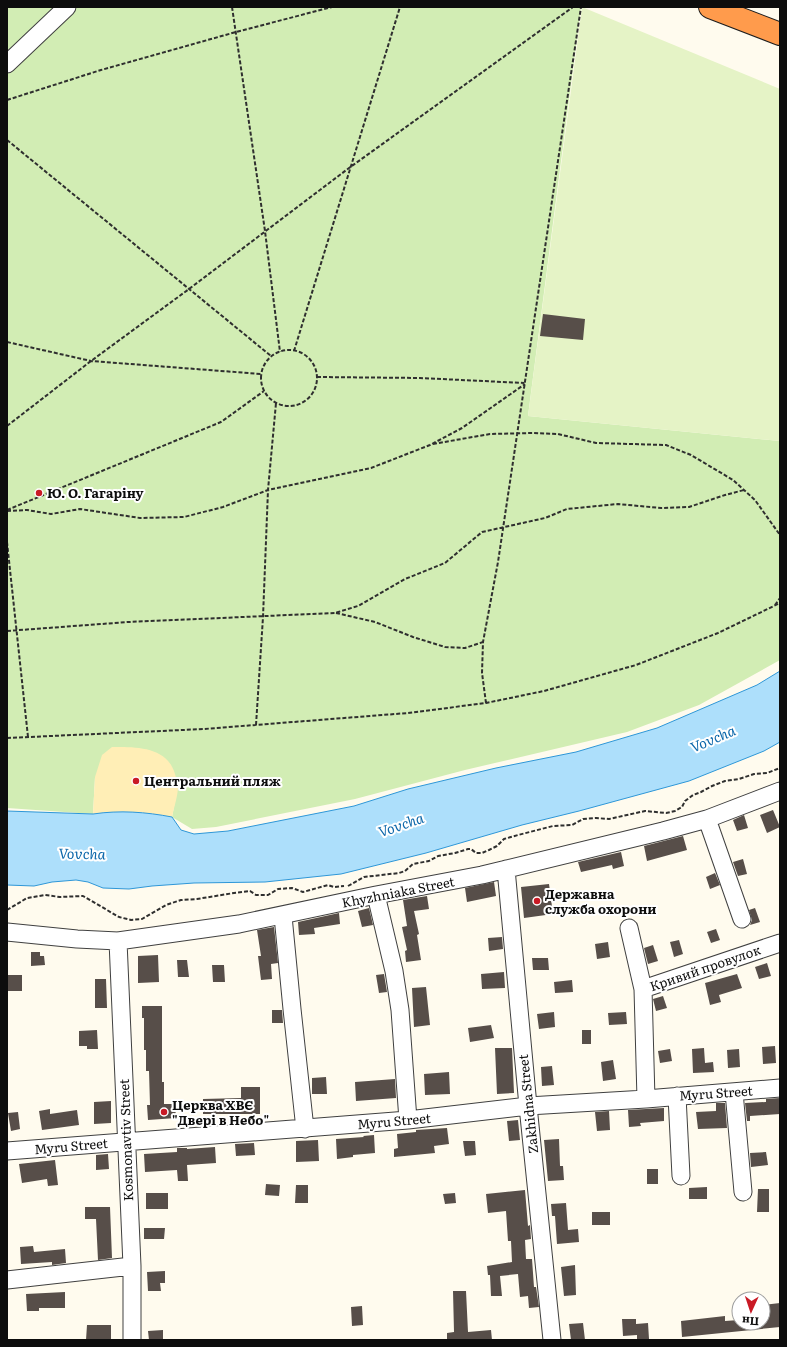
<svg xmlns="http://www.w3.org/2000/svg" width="787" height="1347" font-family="Literata,serif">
<rect width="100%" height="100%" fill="#fffbee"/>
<path fill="#d2edb4" d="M7,7H581L528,416L780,441V660L699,705L627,732L465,770L355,799L216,827L192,829L172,817L178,786L95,777L93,814L7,808Z"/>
<path fill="#ffeeb6" d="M112,747C135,747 167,746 175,774C176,778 178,783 178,786C178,796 174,807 172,817C146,812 120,810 93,814L95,777L102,755Z"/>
<path fill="#e5f3c6" d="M582,7L780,89V441L528,416Z"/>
<path fill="#addffb" stroke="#2e97d8" d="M780,671V742L764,751L689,781L579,811L522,825L426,853L341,874L265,882L194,883L152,886L129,889L103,888L88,882L76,880L52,882L34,886L7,885V811L93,814C120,810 146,812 172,817L181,830L194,834L228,831L354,806L408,789L496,768L576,752L657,728L757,685Z"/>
<path fill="#574e49" d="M543,314L585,319L583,340L540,336Z
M773,810L780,827L767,833L760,815Z
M744,815L748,828L737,831L733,820Z
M683,836L687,850L647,861L644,846Z
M621,852L624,866L613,869L612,865L581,872L578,862Z
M743,859L747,874L738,876L733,862Z
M715,873L720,885L710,889L706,877Z
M494,882L496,896L467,902L465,888Z
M549,884L553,914L524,918L521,887Z
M427,896L429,909L414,911L419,934L417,935L421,960L406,962L405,951L407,950L402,927L407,926L403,900Z
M369,908L373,925L362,927L358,911Z
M755,908L760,922L750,925L752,920L749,910Z
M339,913L340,924L314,928L315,934L299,935L298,922Z
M274,927L278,963L271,964L272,979L261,980L258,956H261L257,930Z
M716,929L720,940L711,943L707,932Z
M502,937L503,949L489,951L488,938Z
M679,940L683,954L674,957L670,942Z
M608,942L610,957L597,959L595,944Z
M653,945L658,961L648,964L644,948Z
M31,952H40V956H44L45,965L31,966Z
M158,955L159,982L138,983V956Z
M532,958H548L549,970H533Z
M177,960H187L189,977H178Z
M767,963L771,976L759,979L755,967Z
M212,965H224L225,982H213Z
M504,972L505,988L482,989L481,974Z
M384,974L387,992L379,993L376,975Z
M737,974L742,988L719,995L721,1002L710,1005L705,983Z
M7,975H22V991H7Z
M95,979H106L107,1008H95Z
M572,980L573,992L555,993L554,982Z
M426,987L430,1025L414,1027L412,988Z
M663,996L667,1008L656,1011L653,999Z
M142,1006H162V1082H164V1104H175L176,1118L148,1120L147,1105H150L149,1071H146V1050H144V1018H142Z
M272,1010H282L283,1023H272Z
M554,1012L555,1027L539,1029L537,1014Z
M626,1012L627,1024L609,1025L608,1013Z
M491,1025L494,1038L470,1042L468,1028Z
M97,1030L98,1049H87V1046H79V1031Z
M582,1030H591V1044H582Z
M775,1046L776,1063L763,1064L762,1047Z
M495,1048H512L514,1093L497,1094Z
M704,1048L705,1063L713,1062L714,1072L693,1073L692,1049Z
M670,1049L672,1061L660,1063L658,1051Z
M739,1049L740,1067L728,1068L727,1050Z
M613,1060L616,1079L603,1081L601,1062Z
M552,1066L554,1085L542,1086L541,1067Z
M449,1072L450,1094L425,1095L424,1074Z
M326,1077L327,1094H312V1078Z
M395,1079L396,1098L356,1101L355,1082Z
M241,1087H260V1114H203V1099L241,1098Z
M780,1098V1114L750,1116V1121H747L745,1103L766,1102V1099Z
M111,1101V1123L94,1124V1102Z
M716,1103H725L727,1128L698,1129L696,1112L716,1111Z
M664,1108V1121L640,1123L641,1126L629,1127L628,1110Z
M50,1109V1114L77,1110L79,1125L42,1130L39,1111Z
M609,1111L610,1130L597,1131L595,1112Z
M18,1112L20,1129L11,1131L8,1113Z
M518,1120L520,1140L509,1141L507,1121Z
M447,1128L449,1144L434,1146L435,1153L394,1157V1149L398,1148L397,1134L416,1132V1130Z
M374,1135L375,1153L353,1155V1157L337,1159L336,1139L364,1137L363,1136Z
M559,1139L560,1166H563L564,1180L548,1181L544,1140Z
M318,1140L319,1161L296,1162V1141Z
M463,1141H475L476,1155L465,1156Z
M254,1143L255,1155L236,1156L235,1144Z
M215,1147L216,1163L187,1165L188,1181H178L177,1170L145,1172L144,1154L177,1152V1148H187V1149Z
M766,1152L768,1165L751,1167L750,1153Z
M108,1154L109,1169L96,1170V1155Z
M55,1160L58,1185L48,1186L47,1179L22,1183L19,1164Z
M647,1169H658V1184H647Z
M266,1184L280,1185L279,1196L265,1195Z
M296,1185H308V1203H295Z
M707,1187V1199H689V1188Z
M758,1189H769V1212H757Z
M525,1190L528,1226L530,1225L531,1239L525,1240L526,1259H532L534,1287H536L539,1307L529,1308L528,1296L520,1297L518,1274L500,1276L502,1296H491L490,1275H488L487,1266L512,1262L511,1241H508L506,1211L488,1213L486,1194Z
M146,1193H168V1209H146Z
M455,1193L456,1203L445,1204L443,1194Z
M566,1203L568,1230L578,1229L579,1242L557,1244L555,1216H552L551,1204Z
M85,1207H110L112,1258L98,1260L96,1219H85Z
M592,1212H610V1225H592Z
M144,1228H165L164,1239H144Z
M33,1246L34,1252L65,1249L66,1263L52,1265V1262L21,1264L20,1247Z
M575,1265L576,1295L564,1296L561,1267Z
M165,1271V1283H160L161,1291H148L147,1272Z
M453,1291H466L468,1332L491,1330L492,1340H447V1333L454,1332Z
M65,1292V1308H39V1311H27L26,1294Z
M780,1303V1327L682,1337L681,1321L725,1316V1321L739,1320V1323H763V1305Z
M362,1306L363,1325L352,1326L351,1307Z
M622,1319H636V1324L648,1323L649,1339L637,1340V1335L623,1336Z
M583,1323L585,1340H571L569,1324Z
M87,1325H111V1340H86Z
M163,1330V1340H149L148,1331Z"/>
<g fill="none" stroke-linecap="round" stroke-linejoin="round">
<g stroke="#404040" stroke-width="19">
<path id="minor" d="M7,64L67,7
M707,819L742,919
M506,869L528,1106L552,1340
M376,895L394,971L400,1010L408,1120
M283,916L292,1009L305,1129
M629,928L643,989
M7,932L77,939L118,941L239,924L376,895L482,875L663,831L707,819L780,791
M118,941L132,1266V1340
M734,1092L743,1192
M677,1096L681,1176
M646,1099L643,989L780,943
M7,1151L408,1120L528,1106L646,1099L780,1088
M7,1280L132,1266"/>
</g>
<g stroke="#1e1e1e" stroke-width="24">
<path id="highway" d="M710,7L780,34"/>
</g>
<path stroke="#2f2f2f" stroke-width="2" stroke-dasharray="4 2" stroke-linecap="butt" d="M232,7L265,231L280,352
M7,100L101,70L236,32L332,7
M7,140L271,356
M7,342L91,361L261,374
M261 378a28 28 0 1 1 56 0a28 28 0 1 1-56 0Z
M294,351L400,7
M317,377L420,378L524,383
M7,426L91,361L189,289L349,168L573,7
M433,444L490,434L533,433L558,434L596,443L666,445L691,455L733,480L755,500L780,535
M7,510L221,422L264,391
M7,511L27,510L51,514L80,509L140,518L184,517L223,507L268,490L371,468L430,445L462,428L525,384
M7,542L28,737
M775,605L780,598
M336,613L375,622L413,637L445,647L465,648L483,642
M7,631L128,622L335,613L358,606L405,579L445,563L482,532L545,518L567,509L618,504L661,508L689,507L725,495L744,490
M486,703L482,673L483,642L498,562L581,7
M256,725L263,617L268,490L276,403
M7,738L204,729L408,713L486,703L544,691L636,665L718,633L780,603
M348,886L364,877L399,873L405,871L413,864L429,861L438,856L455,853L468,849H471L476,853H482L489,850L497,846L504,839L518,835L553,826L572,825L583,819L596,818L609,819L645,811L666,813L675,811L682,807L685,801L693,795L701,792L712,786L725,781L739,779L754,774L767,773L780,768
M7,910L27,898L45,895L60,897L83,896L119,917L131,920L142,919L166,905L181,900L197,899L234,893L250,891L256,895H268L278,889L292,888L303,892L328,885L334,887L344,886"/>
<use href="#minor" stroke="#fff" stroke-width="17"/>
<use href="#highway" stroke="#ff9b4c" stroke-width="22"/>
</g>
<g fill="#c91a25" stroke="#fff" stroke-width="1.5">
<circle cx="39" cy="493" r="4"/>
<circle cx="136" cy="781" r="4"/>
<circle cx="537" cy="901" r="4"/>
<circle cx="164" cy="1112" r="4"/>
</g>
<g text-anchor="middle" stroke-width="4" stroke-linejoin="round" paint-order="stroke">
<g font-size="13" font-weight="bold" fill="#0d0d0d" stroke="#fff" text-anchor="start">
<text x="47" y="498">Ю. О. Гагаріну</text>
<text x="144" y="786">Центральний пляж</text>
<text x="545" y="899">Державна<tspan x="545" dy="15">служба охорони</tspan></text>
<text x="172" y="1110">Церква ХВЄ<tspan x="172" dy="15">"Двері в Небо"</tspan></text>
</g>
<g font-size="13" fill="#0d0d0d" stroke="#fff">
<text transform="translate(398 892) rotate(-11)" y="5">Khyzhniaka Street</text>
<text transform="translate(705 968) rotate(-19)" y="5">Кривий провулок</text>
<text transform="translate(716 1093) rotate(-4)" y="5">Myru Street</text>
<text transform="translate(528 1104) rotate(-96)" y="5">Zakhidna Street</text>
<text transform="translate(394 1121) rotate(-5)" y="5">Myru Street</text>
<text transform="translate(126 1140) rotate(-92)" y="5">Kosmonavtiv Street</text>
<text transform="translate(71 1146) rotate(-5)" y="5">Myru Street</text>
</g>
<g font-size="14" font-style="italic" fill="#0c67aa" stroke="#fff">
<text transform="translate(713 739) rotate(-23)" y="5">Vovcha</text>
<text transform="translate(401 825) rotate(-19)" y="5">Vovcha</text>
<text transform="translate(82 854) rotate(1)" y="5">Vovcha</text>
</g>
</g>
<rect width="787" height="1347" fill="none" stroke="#0d0d0d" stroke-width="16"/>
<g transform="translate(751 1311) rotate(183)"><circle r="19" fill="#ffffff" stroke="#9e9e9e"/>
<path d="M0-3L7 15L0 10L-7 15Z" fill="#c91a25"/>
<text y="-6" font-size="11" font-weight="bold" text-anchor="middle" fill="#0d0d0d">Пн</text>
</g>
</svg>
